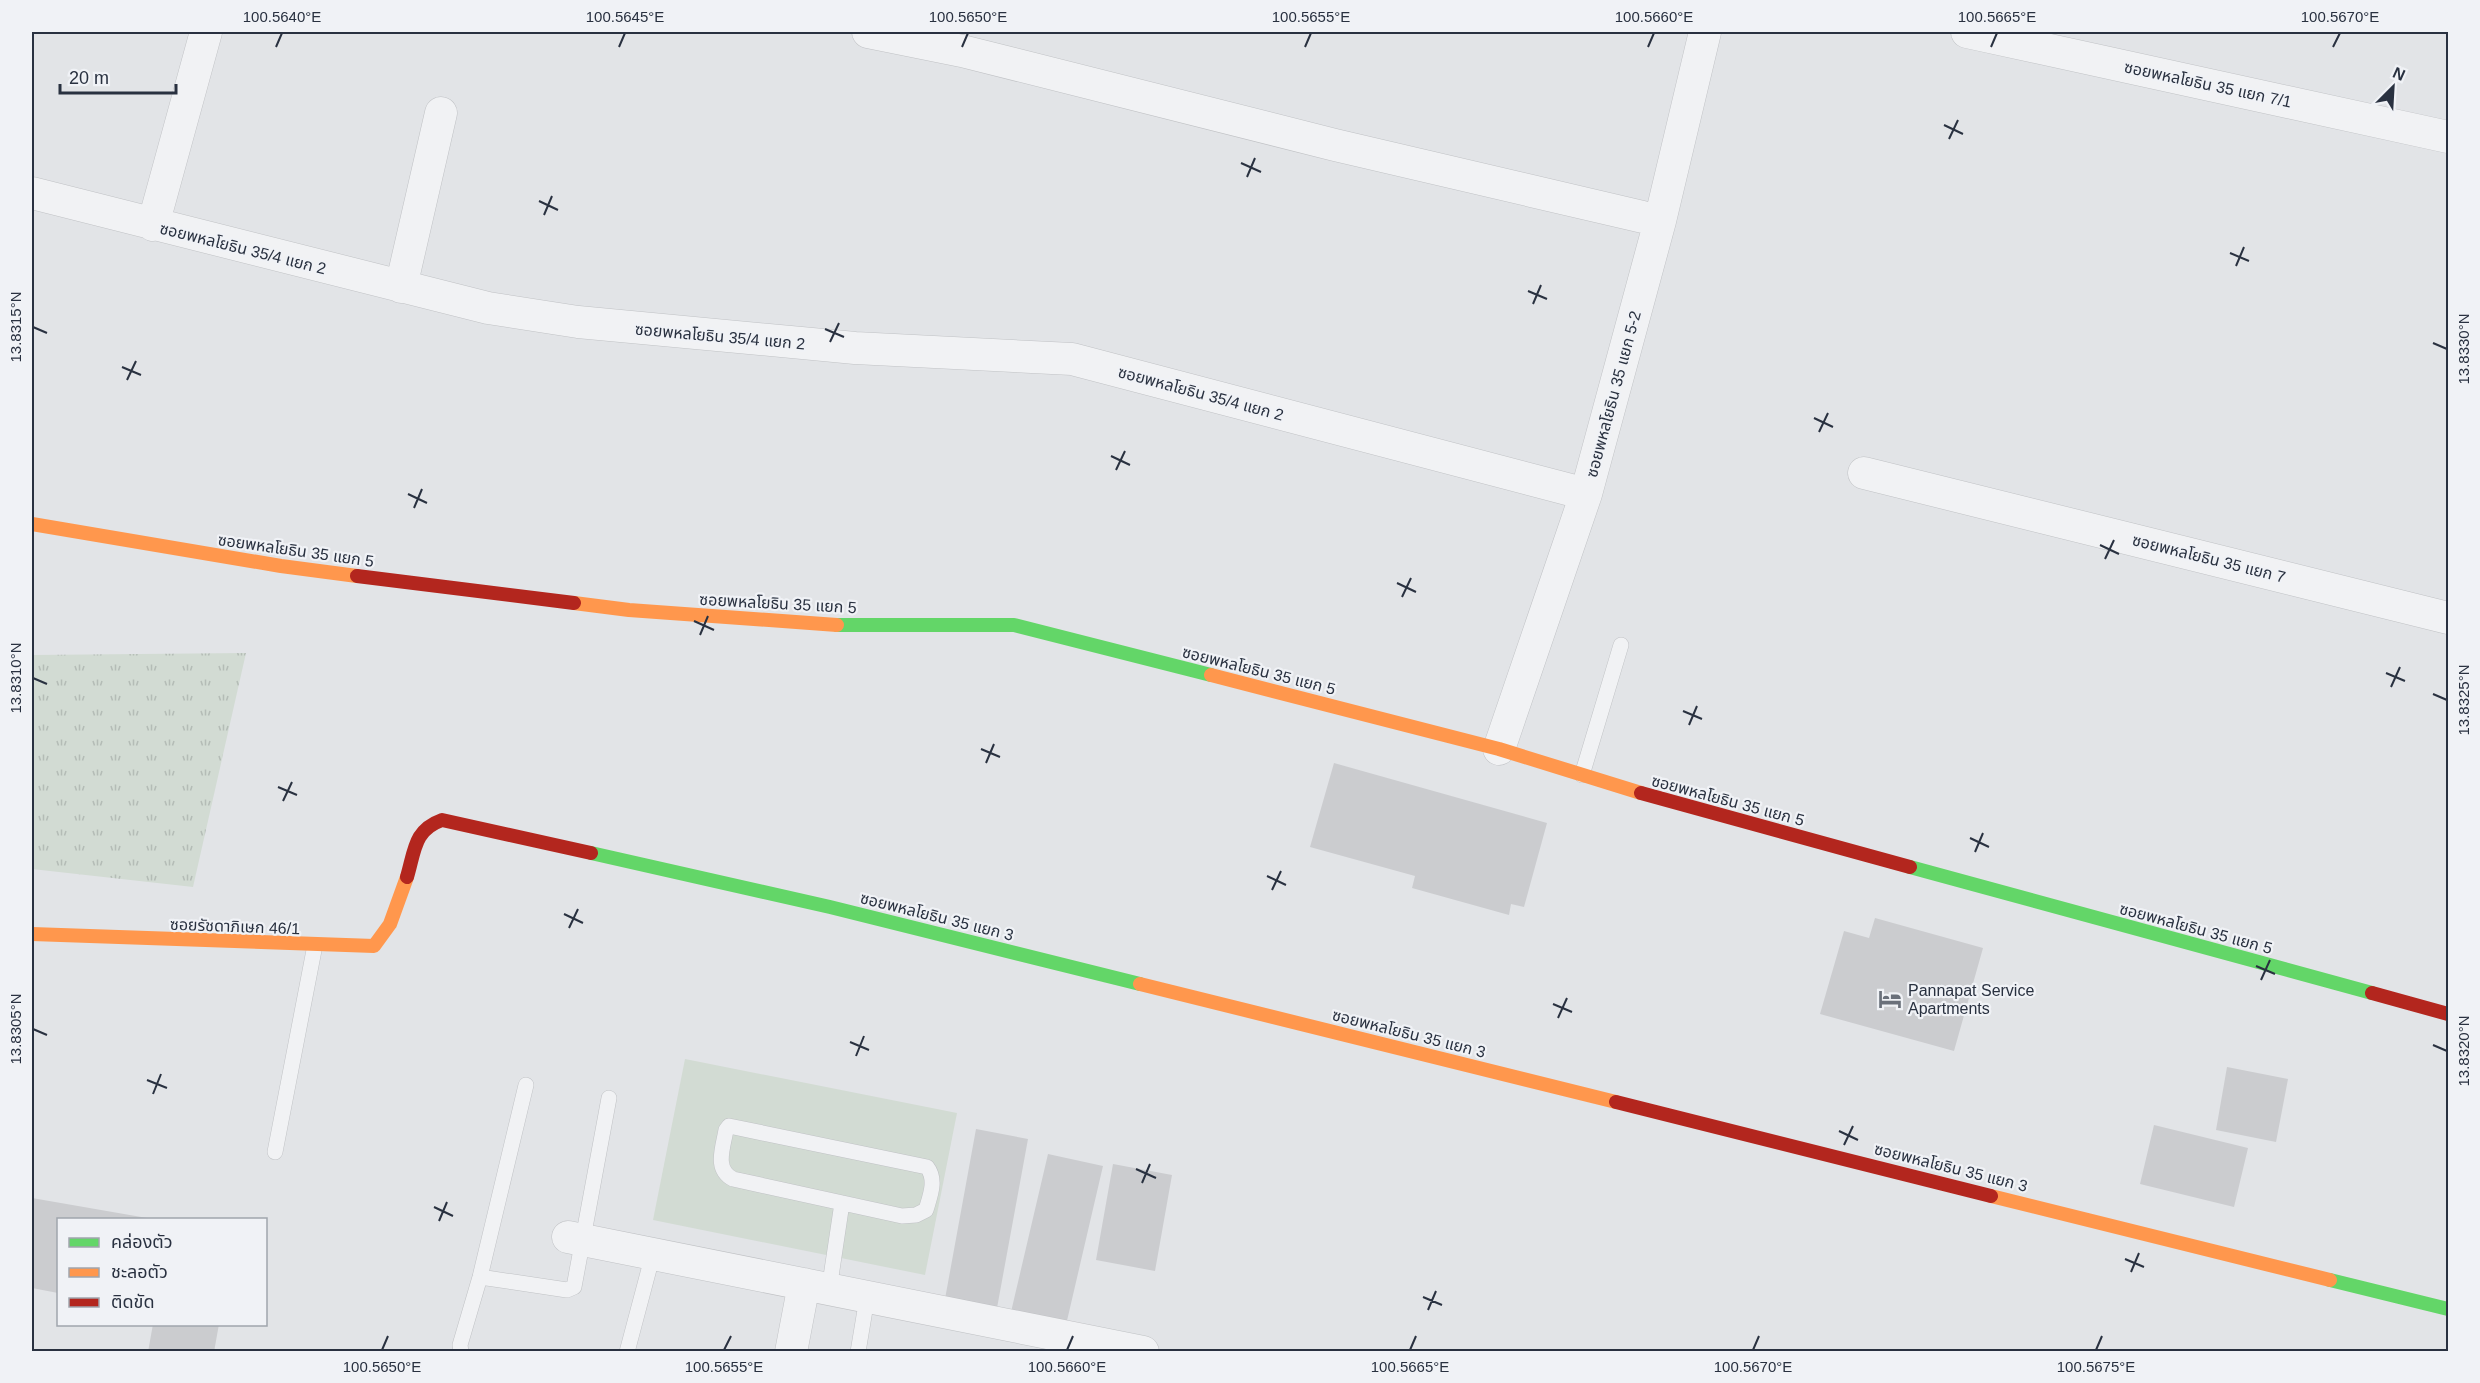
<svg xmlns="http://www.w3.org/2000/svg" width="2480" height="1383" font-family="Helvetica,'Noto Sans Thai',sans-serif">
<defs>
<pattern id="grass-tufts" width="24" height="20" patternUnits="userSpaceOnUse" patternTransform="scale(1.5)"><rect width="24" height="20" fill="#d2dbd3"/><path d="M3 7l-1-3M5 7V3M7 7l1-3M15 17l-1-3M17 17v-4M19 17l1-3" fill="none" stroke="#b4bcb6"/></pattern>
</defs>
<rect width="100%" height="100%" fill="#e2e4e7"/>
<path fill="url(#grass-tufts)" d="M246,653L193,887L32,869V655Z"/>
<path fill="#d2dbd3" d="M685,1059L957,1113L925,1275L653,1220Z"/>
<path fill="#cbcccf" d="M1334,763L1547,823L1524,907L1511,904L1509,915L1412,888L1415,876L1310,847Z
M1875,918L1983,948L1954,1051L1820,1014L1844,931L1869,938Z
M2227,1067L2288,1079L2276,1142L2216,1130Z
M2154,1125L2248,1148L2234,1207L2140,1184Z
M976,1129L1028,1139L997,1308L945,1299Z
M1048,1154L1103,1166L1066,1325L1011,1312Z
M1113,1164L1172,1175L1155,1271L1096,1260Z
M32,1198L147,1218V1220H58V1293L32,1288Z
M153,1324H219L214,1352H148Z"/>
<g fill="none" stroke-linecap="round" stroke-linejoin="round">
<g stroke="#c0c2c5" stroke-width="16">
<path id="lane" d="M1582,775L1621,645
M729,1126L927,1167C937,1180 930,1196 926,1210L916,1215L902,1216L733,1179C714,1169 723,1148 726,1130Z
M275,1152L315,945
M480,1277L567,1290L574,1287L609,1098
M829,1290L842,1203
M461,1352L460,1345L480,1277L526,1085
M627,1352L653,1254
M858,1352L867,1298"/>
</g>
<g stroke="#c0c2c5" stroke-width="33">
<path id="street" d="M868,32L962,51L1335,145L1660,221
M1967,32L2448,137
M32,193L488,308L578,322L855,348L1072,359L1586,494
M153,225L206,32
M401,287L441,113
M1864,473L2448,618
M1499,749L1586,494L1660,221L1705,32
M568,1237L1143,1352
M791,1352L804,1284"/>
</g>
<use href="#lane" stroke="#f1f2f4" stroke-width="15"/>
<use href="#street" stroke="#f1f2f4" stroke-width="32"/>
<path stroke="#63d668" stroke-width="14" d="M837,625H1014L1211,675
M591,853L830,907L1140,984
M1910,867L2372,993
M2330,1280L2448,1309"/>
<path stroke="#ff974d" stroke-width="14" d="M32,524L281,566L357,576
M574,603L629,610L837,625
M1211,675L1499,749L1641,793
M32,934L374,946L390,924L407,877
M1140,984L1616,1102
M1991,1196L2330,1280"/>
<path stroke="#b3261e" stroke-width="14" d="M357,576L574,603
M1641,793L1910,867
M407,877C415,850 414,830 442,820L591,853
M2372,993L2448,1014
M1616,1102L1991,1196"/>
</g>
<path fill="none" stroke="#293140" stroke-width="2" d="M276,47L282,33M619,47L625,33M962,47L968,33M1305,47L1311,33M1648,47L1654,33M1991,47L1997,33M2333,47L2340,33M1944,125L1963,134M1949,139L1958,120M1241,163L1261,172M1247,177L1255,158M539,201L558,210M544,215L552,196M2230,253L2249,261M2236,266L2244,247M1528,291L1547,299M1533,304L1541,285M33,327L47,333M825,329L844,337M830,342L839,323M2433,343L2447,349M122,367L141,375M127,380L136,361M1814,418L1833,427M1819,432L1828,413M1111,456L1130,465M1116,470L1125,451M408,494L427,503M414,508L422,489M2100,545L2119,554M2105,559L2114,540M1397,583L1416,592M1402,597L1411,578M694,621L714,630M700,635L708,616M2386,673L2405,681M33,678L47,684M2391,687L2400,667M2433,694L2447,700M1683,711L1702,719M1689,725L1697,706M981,749L1000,757M986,763L994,744M278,787L297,795M283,801L292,782M1970,838L1989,847M1975,852L1983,833M1267,876L1286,885M1272,890L1281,871M564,914L583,923M569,928L578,909M2256,966L2275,974M2261,980L2270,960M1553,1004L1572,1012M1558,1018L1567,998M33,1029L47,1035M850,1042L869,1050M2433,1045L2447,1051M856,1056L864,1036M147,1080L167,1088M153,1094L161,1074M1839,1131L1858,1140M1844,1145L1853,1126M1136,1169L1156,1178M1142,1183L1150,1164M434,1207L453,1216M439,1221L447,1202M2125,1259L2144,1267M2131,1272L2139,1253M1423,1297L1442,1305M1428,1310L1436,1291M382,1350L388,1336M724,1350L731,1336M1067,1350L1073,1336M1410,1350L1416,1336M1753,1350L1759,1336M2096,1350L2102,1336"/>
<defs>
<g id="hotel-bare" transform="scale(1.8)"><path d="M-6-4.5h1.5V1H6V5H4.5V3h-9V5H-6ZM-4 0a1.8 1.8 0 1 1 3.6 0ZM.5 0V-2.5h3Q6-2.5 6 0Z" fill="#6a707a" stroke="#f0f2f6" stroke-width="2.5" paint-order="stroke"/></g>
</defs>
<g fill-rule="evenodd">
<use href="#hotel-bare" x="1890" y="999"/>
</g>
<g text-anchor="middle" stroke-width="4.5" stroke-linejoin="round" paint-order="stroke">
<g font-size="16" fill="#293140" stroke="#f0f2f6">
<text transform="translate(2208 84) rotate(12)" y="6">ซอยพหลโยธิน 35 แยก 7/1</text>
<text transform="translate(243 248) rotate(14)" y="6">ซอยพหลโยธิน 35/4 แยก 2</text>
<text transform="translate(720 336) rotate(5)" y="6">ซอยพหลโยธิน 35/4 แยก 2</text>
<text transform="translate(1201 393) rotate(15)" y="6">ซอยพหลโยธิน 35/4 แยก 2</text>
<text transform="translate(1613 394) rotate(-75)" y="6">ซอยพหลโยธิน 35 แยก 5-2</text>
<text transform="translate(296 550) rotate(8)" y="6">ซอยพหลโยธิน 35 แยก 5</text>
<text transform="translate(2209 558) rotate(14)" y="6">ซอยพหลโยธิน 35 แยก 7</text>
<text transform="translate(778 603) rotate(3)" y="6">ซอยพหลโยธิน 35 แยก 5</text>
<text transform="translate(1259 670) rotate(14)" y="6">ซอยพหลโยธิน 35 แยก 5</text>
<text transform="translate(1728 800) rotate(15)" y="6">ซอยพหลโยธิน 35 แยก 5</text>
<text transform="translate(937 916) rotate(14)" y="6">ซอยพหลโยธิน 35 แยก 3</text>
<text transform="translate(235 926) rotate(2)" y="6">ซอยรัชดาภิเษก 46/1</text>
<text transform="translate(2196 928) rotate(15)" y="6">ซอยพหลโยธิน 35 แยก 5</text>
<text transform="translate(1409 1033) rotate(14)" y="6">ซอยพหลโยธิน 35 แยก 3</text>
<text transform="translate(1951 1167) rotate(14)" y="6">ซอยพหลโยธิน 35 แยก 3</text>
</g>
<g font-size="16" fill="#293140" stroke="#f0f2f6" text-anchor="start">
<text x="1908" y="996">Pannapat Service<tspan x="1908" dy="18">Apartments</tspan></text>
</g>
</g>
<rect width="2480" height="1383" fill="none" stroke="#f0f2f6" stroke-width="66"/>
<rect x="57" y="1218" width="210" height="108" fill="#f0f2f6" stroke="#a0a5ad" stroke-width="1.5"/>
<rect x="69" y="1238" width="30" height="9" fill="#63d668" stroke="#a0a5ad" stroke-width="1.5"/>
<text x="111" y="1248" font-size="18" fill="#293140">คล่องตัว</text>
<rect x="69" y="1268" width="30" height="9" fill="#ff974d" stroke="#a0a5ad" stroke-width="1.5"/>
<text x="111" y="1278" font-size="18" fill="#293140">ชะลอตัว</text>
<rect x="69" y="1298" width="30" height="9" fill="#b3261e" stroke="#a0a5ad" stroke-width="1.5"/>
<text x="111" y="1308" font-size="18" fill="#293140">ติดขัด</text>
<g transform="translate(2393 87) rotate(24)" stroke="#f0f2f6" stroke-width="4.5" paint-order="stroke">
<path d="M0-4.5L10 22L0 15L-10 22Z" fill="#293140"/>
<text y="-9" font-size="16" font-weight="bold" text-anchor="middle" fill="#293140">N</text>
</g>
<path d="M60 84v9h116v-9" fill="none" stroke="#293140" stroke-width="3"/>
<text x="69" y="84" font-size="18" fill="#293140" stroke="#f0f2f6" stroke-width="4.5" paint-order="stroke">20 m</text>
<rect x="33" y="33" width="2414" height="1317" fill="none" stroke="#293140" stroke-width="2"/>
<g font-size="15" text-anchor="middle" fill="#293140">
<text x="282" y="22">100.5640°E</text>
<text x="625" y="22">100.5645°E</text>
<text x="968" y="22">100.5650°E</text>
<text x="1311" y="22">100.5655°E</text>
<text x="1654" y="22">100.5660°E</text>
<text x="1997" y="22">100.5665°E</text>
<text x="2340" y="22">100.5670°E</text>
<text transform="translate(16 327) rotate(-90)" y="5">13.8315°N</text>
<text transform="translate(2464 349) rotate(-90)" y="5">13.8330°N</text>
<text transform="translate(16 678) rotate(-90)" y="5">13.8310°N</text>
<text transform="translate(2464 700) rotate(-90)" y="5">13.8325°N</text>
<text transform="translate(16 1029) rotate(-90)" y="5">13.8305°N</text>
<text transform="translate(2464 1051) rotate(-90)" y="5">13.8320°N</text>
<text x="382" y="1372">100.5650°E</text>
<text x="724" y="1372">100.5655°E</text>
<text x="1067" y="1372">100.5660°E</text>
<text x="1410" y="1372">100.5665°E</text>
<text x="1753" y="1372">100.5670°E</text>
<text x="2096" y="1372">100.5675°E</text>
</g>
</svg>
